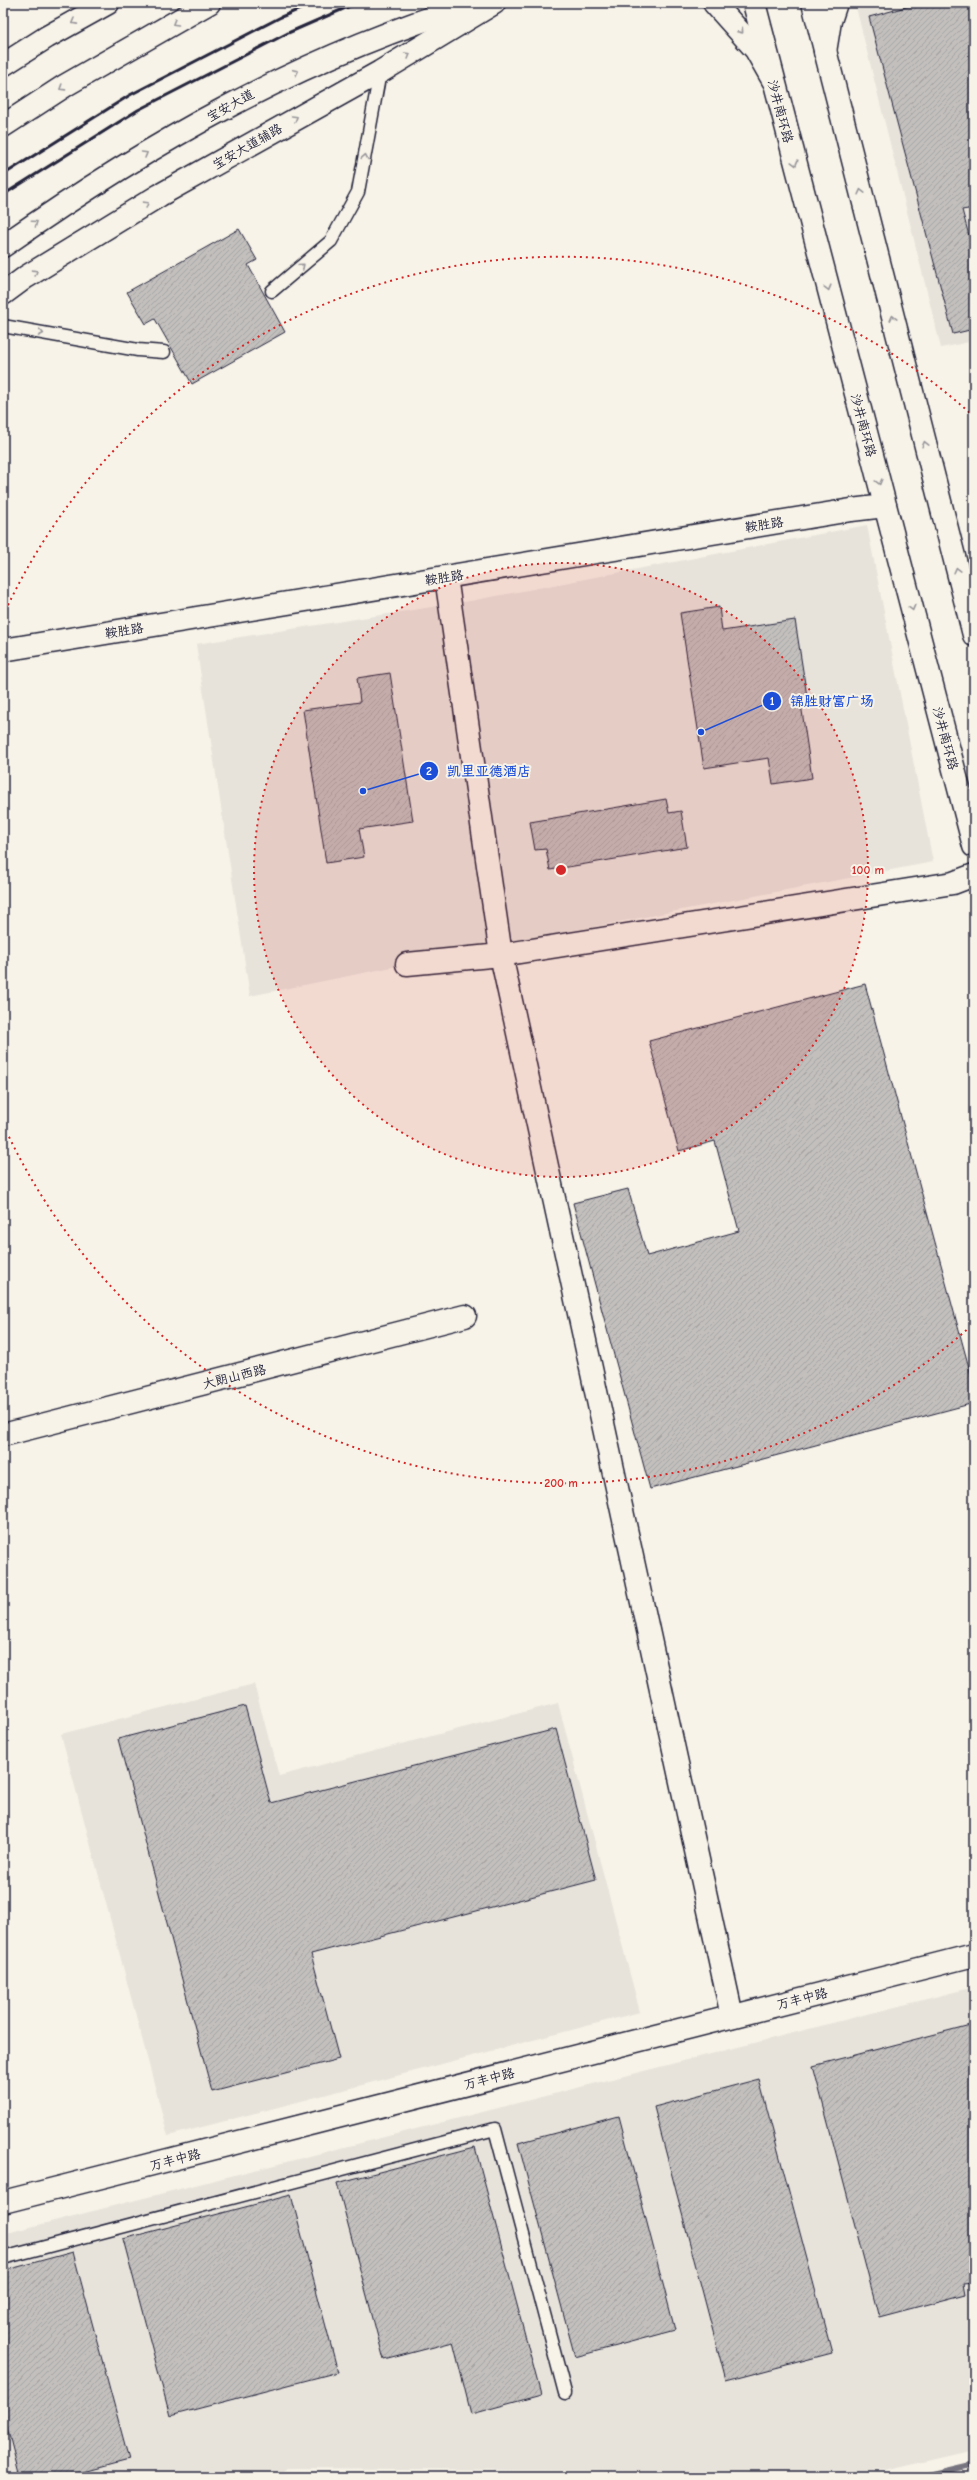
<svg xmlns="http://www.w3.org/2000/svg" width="977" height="2480" font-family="'Comic Neue','LXGW WenKai TC',sans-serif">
<defs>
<pattern id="building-hatch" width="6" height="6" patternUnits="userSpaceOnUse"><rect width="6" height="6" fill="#c2bfbd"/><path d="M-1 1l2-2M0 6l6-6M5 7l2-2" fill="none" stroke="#a6a4a3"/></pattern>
</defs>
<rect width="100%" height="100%" fill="#f7f3e8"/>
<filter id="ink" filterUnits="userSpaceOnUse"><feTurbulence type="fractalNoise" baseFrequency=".025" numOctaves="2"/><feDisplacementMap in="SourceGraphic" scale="8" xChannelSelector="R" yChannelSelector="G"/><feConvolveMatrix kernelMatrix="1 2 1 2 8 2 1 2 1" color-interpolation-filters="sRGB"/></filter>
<g filter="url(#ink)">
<path fill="#e7e3db" d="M855,3H974V341L941,348Z
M867,525L933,862L535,938L250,996L196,644L470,601Z
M254,1684L279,1776L558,1703L640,2012L168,2136L61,1734Z
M974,1987V2449L884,2470L848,2473L288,2468L276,2477H3V2234Z"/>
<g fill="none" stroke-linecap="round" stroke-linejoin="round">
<path stroke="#76747f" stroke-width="6" d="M919,2477L974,2464"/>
</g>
<path fill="url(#building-hatch)" stroke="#22223b" d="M921,3H974V208L962,210L974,254V329L953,334L869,17Z
M239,229L257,260L248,265L285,332L192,384L155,319L146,324L127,292Z
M719,607L722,631L795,620L808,703L801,704L812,778L773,784L769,758L704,768L680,613Z
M390,673L413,821L359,829L364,857L326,863L303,710L360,702L357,678Z
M666,799L669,813L681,811L687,847L550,870L546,849L535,850L530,822Z
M865,984L974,1386V1403L650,1489L573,1203L628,1189L647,1256L739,1231L715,1141L679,1151L649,1041Z
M245,1706L271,1803L556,1729L596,1880L311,1954L339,2059L212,2092L118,1739Z
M974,2024V2282L964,2283L966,2294L879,2317L813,2066Z
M759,2079L832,2353L726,2381L654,2107Z
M619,2116L675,2330L575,2357L518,2143Z
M475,2147L541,2395L471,2414L453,2342L384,2360L337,2183Z
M291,2195L338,2372L170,2416L123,2239Z
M73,2252L129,2460L65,2477H20L3,2412V2271Z"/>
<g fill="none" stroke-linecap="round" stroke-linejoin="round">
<g stroke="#22223b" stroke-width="15">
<path id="service" d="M272,291L331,241L358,192L380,72
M3,326L138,350L164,352
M3,2258L495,2129L565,2393"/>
</g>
<g stroke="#22223b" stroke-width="25">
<path id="minor" d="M3,650L851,510L885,506
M3,1435L465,1316
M3,2202L974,1955"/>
</g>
<g stroke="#22223b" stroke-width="25">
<path id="tertiary" d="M446,577L501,955L732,2016
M407,964L501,955L953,883L974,875"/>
</g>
<g stroke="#22223b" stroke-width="25">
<path id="secondary" d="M754,3L974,846
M813,3L974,635
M3,65L47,37L108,3
M3,294L26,277L160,195L380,72L494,3"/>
</g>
<g stroke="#22223b" stroke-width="25">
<path id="primary" d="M714,3L756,50L773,80
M825,52L830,21L836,3
M3,126L66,85L209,3
M3,246C152,142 302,56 477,3"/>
</g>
<use href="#service" stroke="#f7f3e8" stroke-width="12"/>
<use href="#minor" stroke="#f7f3e8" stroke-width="22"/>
<use href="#tertiary" stroke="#f7f3e8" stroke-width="22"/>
<use href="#secondary" stroke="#f7f3e8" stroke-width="22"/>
<use href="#primary" stroke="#f7f3e8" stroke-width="22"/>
<path stroke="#22223b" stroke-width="3" d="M3,175L130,95L281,17L314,3
M3,195L138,110L288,33L357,3"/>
</g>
<defs><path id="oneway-chevron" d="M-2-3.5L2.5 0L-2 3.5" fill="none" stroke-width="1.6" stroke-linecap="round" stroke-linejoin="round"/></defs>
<g stroke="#97959a">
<use href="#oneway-chevron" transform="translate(74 22) rotate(151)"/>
<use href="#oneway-chevron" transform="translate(175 23) rotate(150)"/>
<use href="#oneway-chevron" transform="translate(741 31) rotate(49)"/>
<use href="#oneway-chevron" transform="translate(408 55) rotate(-31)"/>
<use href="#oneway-chevron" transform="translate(296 72) rotate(-25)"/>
<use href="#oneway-chevron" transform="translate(62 88) rotate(148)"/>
<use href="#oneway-chevron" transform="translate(295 118) rotate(-30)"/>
<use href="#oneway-chevron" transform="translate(145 154) rotate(-30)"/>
<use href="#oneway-chevron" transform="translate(365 157) rotate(-79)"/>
<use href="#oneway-chevron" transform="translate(795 163) rotate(75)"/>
<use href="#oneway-chevron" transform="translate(861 192) rotate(-104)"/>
<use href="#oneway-chevron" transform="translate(146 204) rotate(-32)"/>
<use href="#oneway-chevron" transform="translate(35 223) rotate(-35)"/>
<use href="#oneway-chevron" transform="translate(302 266) rotate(-40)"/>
<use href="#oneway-chevron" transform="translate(35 272) rotate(-32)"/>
<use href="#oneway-chevron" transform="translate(828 288) rotate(75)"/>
<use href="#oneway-chevron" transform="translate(893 318) rotate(-104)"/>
<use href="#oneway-chevron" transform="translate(41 333) rotate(10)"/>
<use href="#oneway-chevron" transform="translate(925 444) rotate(-104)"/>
<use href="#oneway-chevron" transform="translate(879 482) rotate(75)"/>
<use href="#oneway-chevron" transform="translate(957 570) rotate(-104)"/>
<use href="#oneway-chevron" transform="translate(912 608) rotate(75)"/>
</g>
</g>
<circle cx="561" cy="870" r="307" fill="#d62828" fill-opacity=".12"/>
<g fill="none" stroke="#d62828" stroke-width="2" stroke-dasharray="2 4">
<circle cx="561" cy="870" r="307"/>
<path d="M971 1326A613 613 0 0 1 3 1124M3 616A613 613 0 0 1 971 414"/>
</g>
<g text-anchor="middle" stroke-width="4" stroke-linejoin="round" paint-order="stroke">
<g font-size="13" fill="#22223b" stroke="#f7f3e8">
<text transform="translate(230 105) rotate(-29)" y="5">宝安大道</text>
<text transform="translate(781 111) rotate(75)" y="5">沙井南环路</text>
<text transform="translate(247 146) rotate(-30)" y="5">宝安大道辅路</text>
<text transform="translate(864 425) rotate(75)" y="5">沙井南环路</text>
<text transform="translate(764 524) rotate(-9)" y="5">鞍胜路</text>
<text transform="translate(444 577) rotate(-9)" y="5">鞍胜路</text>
<text transform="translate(124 630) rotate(-9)" y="5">鞍胜路</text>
<text transform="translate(946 738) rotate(75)" y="5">沙井南环路</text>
<text transform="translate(234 1376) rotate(-14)" y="5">大朗山西路</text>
<text transform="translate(802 1998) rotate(-14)" y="5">万丰中路</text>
<text transform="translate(489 2078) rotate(-14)" y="5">万丰中路</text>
<text transform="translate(175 2159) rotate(-14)" y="5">万丰中路</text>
</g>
</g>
<circle cx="561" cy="870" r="6" fill="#d62828" stroke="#f7f3e8" stroke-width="2"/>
<g font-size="12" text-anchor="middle" font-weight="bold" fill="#d62828" stroke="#f7f3e8" stroke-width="4" stroke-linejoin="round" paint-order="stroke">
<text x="868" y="874">100 m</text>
<text x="561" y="1487">200 m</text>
</g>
<path fill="none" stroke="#1d4ed8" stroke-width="1.5" d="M701 732L772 701M363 791L429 771"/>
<g fill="#1d4ed8" stroke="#f7f3e8" stroke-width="1.5">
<circle cx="701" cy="732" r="4"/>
<circle cx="363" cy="791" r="4"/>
<circle cx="772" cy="701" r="10"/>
<circle cx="429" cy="771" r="10"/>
</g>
<g font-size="12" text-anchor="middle" font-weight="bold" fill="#fff">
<text x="772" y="705">1</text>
<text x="429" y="775">2</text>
</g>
<g font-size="14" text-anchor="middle" font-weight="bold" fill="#1d4ed8" stroke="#f7f3e8" stroke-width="4" stroke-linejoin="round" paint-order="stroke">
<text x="832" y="706">锦胜财富广场</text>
<text x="489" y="776">凯里亚德酒店</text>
</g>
<rect width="977" height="2480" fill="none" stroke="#f7f3e8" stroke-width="16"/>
<rect x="8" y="8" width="961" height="2464" fill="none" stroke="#22223b" stroke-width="1.5" filter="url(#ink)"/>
</svg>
